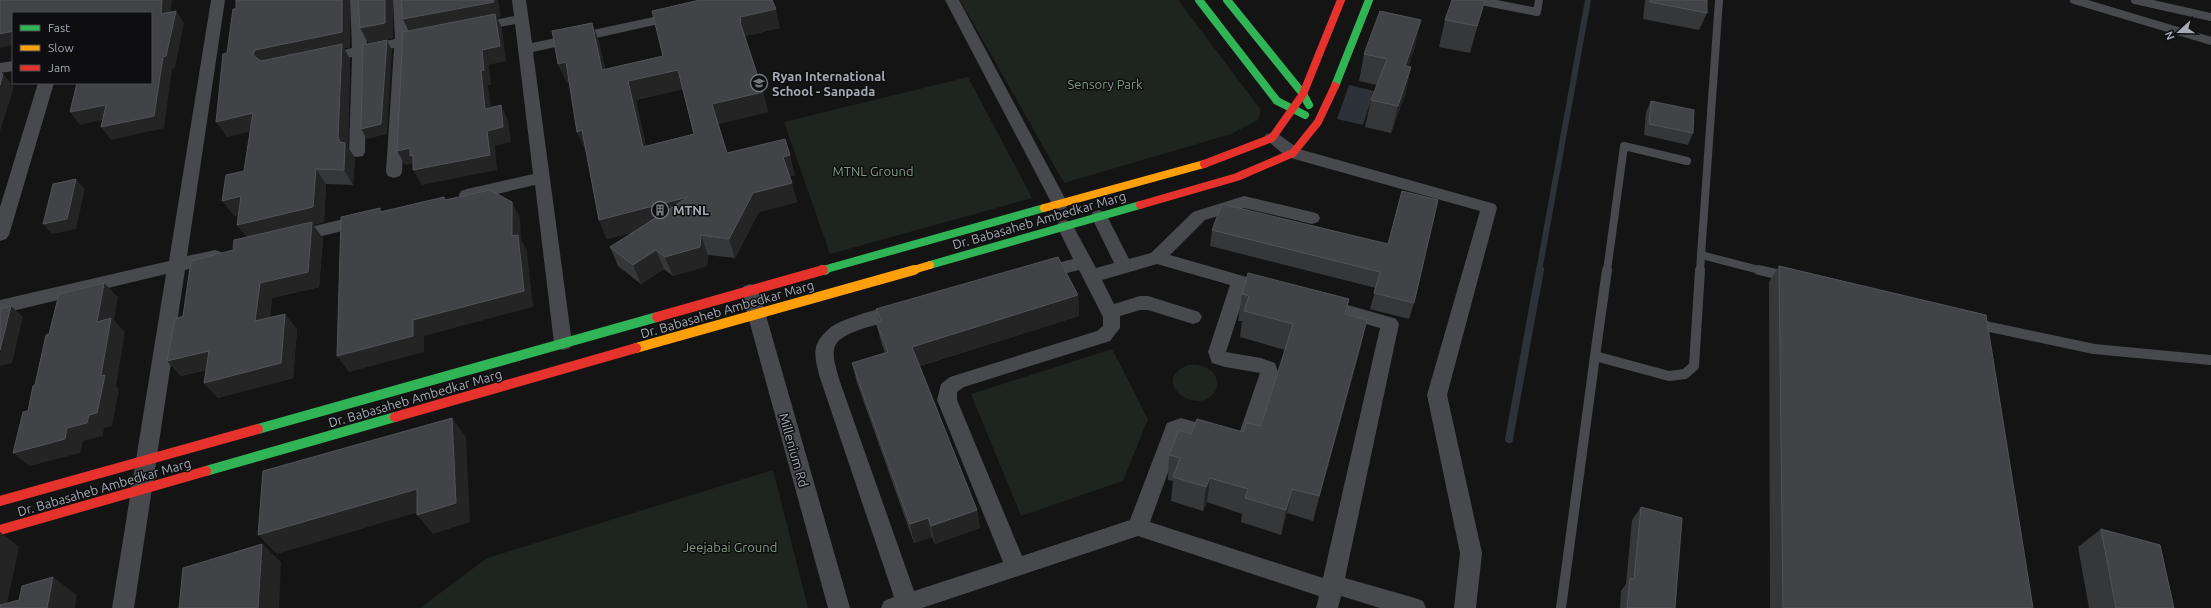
<svg xmlns="http://www.w3.org/2000/svg" width="2211" height="608" font-family="Ubuntu,sans-serif">
<rect width="100%" height="100%" fill="#141414"/>
<path fill="#1e241f" d="M960,0H1178L1261,110L1258,120L1231,134L1064,183Z
M968,77L1032,198L830,254L784,122Z
M1112,349L1148,419L1123,481L1021,516L971,394Z
M1188,365C1202,364 1215,368 1218,384C1208,424 1144,383 1188,365Z
M773,470L808,608H420L487,558Z"/>
<path fill="#2c3238" d="M1349,85L1374,91L1363,125L1337,119Z"/>
<g fill="none" stroke-linecap="round" stroke-linejoin="round">
<path stroke="#2c3238" stroke-width="6" d="M1539,271L1588,0"/>
<path stroke="#2c3238" stroke-width="8" d="M1509,439L1540,270"/>
<path stroke="#48494d" stroke-width="8" d="M1476,0L1537,12L1539,0
M2074,0L2211,41
M2135,0L2211,17
M1701,255L1719,0
M1607,271L1624,146L1687,161
M1700,271L1701,255L1763,271"/>
<path stroke="#48494d" stroke-width="10" d="M1607,270L1595,356L1669,376L1685,374L1694,366L1700,270
M1759,270L1785,276
M1976,324L2094,349L2211,360
M1561,608L1595,356"/>
<path fill="#48494d" fill-rule="evenodd" d="M211,0H225L187,256L215,250L221,252L224,256L221,260L185,270L134,608H112L166,274L0,314V300L169,261Z
M350,0H364L367,45L395,39L393,0H407L409,36L420,37L422,40L420,43L409,45L402,172L400,176L394,178L388,176L386,172L394,48L367,54L365,152L363,156L357,157L351,156L349,152L352,57L323,64L318,62L316,59L318,56L352,48Z
M512,0H526L532,43L677,12L684,16L677,20L533,52L572,343L570,348L563,350L556,348L554,343L535,185L467,201L461,199L459,195L461,191L467,189L533,174L515,24L475,32L468,28L470,25L514,16Z
M945,0H959L1068,204L1066,208L1060,210L1054,208L1052,204Z
M13,61V71L0,73V63Z
M38,83H54L9,235L6,239L0,241V207Z
M1272,133L1278,134L1299,149L1495,204L1497,208L1447,395L1482,553L1476,608H1454L1460,553L1427,395L1480,211L1287,157L1264,138L1266,134Z
M1244,196L1312,212L1318,214L1320,218L1318,222L1312,224L1244,208L1205,220L1170,255L1275,285L1278,290L1275,295L1269,297L1246,290L1226,352L1261,358L1275,363L1279,375L1255,442L1236,449L1182,434L1150,522L1323,578L1380,328L1317,310L1314,305L1317,300L1323,298L1390,317L1396,319L1399,324L1345,578L1415,598L1423,601L1426,608H1380L1341,596L1338,608H1316L1319,596L1138,536L922,608H881L884,601L894,597L819,375C817,365 813,354 817,344C820,337 825,332 831,327C845,318 893,302 908,307L911,312L908,317C892,322 842,329 835,346C831,356 837,369 839,379L914,591L1003,562L937,400L941,384L950,377L1097,331L1103,326V317L1079,270L1040,280L1034,279L1031,274L1034,269L1073,259L1057,226L1059,222L1065,220L1071,222L1096,268L1114,263L1091,216L1093,212L1099,210L1105,212L1129,259L1151,253L1193,212ZM1157,264L1230,285L1208,352L1212,363L1225,367L1260,373L1240,431L1235,433L1181,418L1167,423L1130,520L1022,556L957,400V392L964,387L1110,341L1120,328V316L1140,310H1148L1193,324L1199,322L1202,317L1199,312L1148,296H1140L1114,304L1102,280Z
M364,214L370,216L372,220L370,224L294,243L288,241L285,237L288,233L294,231Z
M750,284L756,286L759,291L850,608H828L741,291L744,286Z"/>
<path stroke="#30b455" stroke-width="8" d="M1199,0L1277,101L1305,115
M1227,0L1303,94L1309,105
M1335,86L1369,0
M930,265L1140,205
M823,270L1044,208"/>
<path stroke="#30b455" stroke-width="10" d="M823,270H825
M258,429L657,317
M206,471L395,417"/>
<path stroke="#ff9f0a" stroke-width="8" d="M1044,208L1204,164
M910,271L930,265"/>
<path stroke="#ff9f0a" stroke-width="10" d="M636,348L914,270"/>
<path stroke="#e5322d" stroke-width="8" d="M1204,164L1272,138L1303,94L1341,0
M1140,205L1237,177L1293,153L1318,122L1335,86
M821,271L823,270"/>
<path stroke="#e5322d" stroke-width="10" d="M657,317L823,270
M395,417L636,348
M0,501L258,429
M0,530L206,471"/>
</g>
<path fill="#363739" fill-rule="evenodd" d="M1485,0L1470,53L1439,47L1445,20Z
M1645,0H1707V13L1699,30L1643,19Z
M236,9L350,47L344,48L350,59L348,147L355,158L353,185L326,184L324,222L313,225L323,238L319,287L272,298L270,317L297,329L293,378L218,398L204,383L206,370L181,376L167,361L183,316L233,250L247,237L237,225L238,215L234,216L244,171L250,131L227,137V53Z
M652,11L780,28L745,36L747,41H746L763,92L768,112L718,124L727,153L795,175L789,176L797,202L759,212L735,258L708,255L707,266L673,276L664,269L641,284L618,266L610,247L633,232L607,239L599,220L586,151L577,132L569,82L567,83L558,64L592,23L599,42L605,69L663,56ZM683,89L694,134L646,146L636,100Z
M1415,47L1408,67H1411L1405,95L1391,133L1365,127L1371,100L1377,85L1359,81L1364,54Z
M1651,101L1693,133L1688,145L1644,135L1646,112Z
M1212,230L1388,244L1414,303L1409,319L1370,309L1376,288L1210,246Z
M1779,266L2033,608H1770L1769,282Z
M1242,294L1346,314L1361,346L1313,521L1287,513L1281,535L1241,522L1242,514L1207,502L1203,511L1171,501L1173,481L1168,480L1169,455L1191,434L1243,432L1261,426L1285,350L1240,337L1242,321H1238Z
M1078,295L1079,316L920,366L977,510L980,528L935,544L932,537L914,543L857,383L852,363L885,353L881,342L876,322L879,321L876,309Z
M1641,507L1675,608H1620L1621,591L1626,584L1632,520Z
M2101,529L2174,608H2089L2078,547Z"/>
<path fill="#242425" d="M162,0H172L169,26L161,14Z
M342,0H350V47L344,48L350,59L348,147L355,158L353,185L344,170L265,65L253,55L255,50Z
M385,0H393V38L368,43L360,28Z
M493,0H498L501,17L497,18L502,28L506,61L489,65L491,85H488L493,124L410,34L403,19Z
M776,9L780,28L745,36L747,41L745,42L740,22V17Z
M176,11L184,23L175,68L172,69L164,128L111,140L101,127L163,57Z
M1421,20L1415,47L1399,93L1405,66Z
M592,23L599,42L610,89L602,70Z
M13,31V45L0,48V34Z
M387,40L392,50L387,134L367,139L361,129Z
M566,62L574,81L567,83L558,64Z
M1411,67L1405,95L1391,133L1398,106Z
M678,70L684,89L636,100L650,166L643,147L628,81Z
M3,74L14,87L0,131V85Z
M763,92L768,112L718,124L733,172L712,104Z
M106,105L115,117L80,125L70,112Z
M501,105L508,120L511,142L495,146L497,170L422,185L413,170L415,163L405,165L397,151L487,131Z
M253,113L263,128L227,137L216,122Z
M582,130L591,150L586,151L577,132Z
M790,155L795,175L788,177L783,157Z
M316,169L326,184L324,222L313,225L323,238L319,287L272,298L268,336L255,321L249,240L237,225Z
M76,179L85,189L76,229L52,234L43,224Z
M792,183L797,202L759,212L735,258L729,239L753,193Z
M241,196L252,211L234,216L222,201Z
M688,197L695,216L607,239L599,220Z
M512,202L520,218L521,239L527,251L533,307L424,336V352L349,372L337,356L413,320L512,236Z
M701,235L708,255L707,266L673,276L665,257Z
M656,250L664,269L641,284L633,265Z
M104,283L118,297L114,320L125,332L116,386L119,389L112,426L104,428L103,436L83,441L80,453L30,466L13,453L67,428L89,415L101,376L97,322Z
M1078,295L1079,316L916,367L912,347Z
M11,306L23,317L12,363L0,366V350Z
M285,314L297,329L293,378L218,398L204,383Z
M1367,320L1361,346L1313,521L1319,496Z
M209,351L222,366L181,376L167,361Z
M452,418L466,437L470,522L433,534L417,515Z
M1210,478L1207,502L1203,511L1206,487Z
M417,489L432,508L277,554L258,535Z
M1292,489L1287,513L1281,535L1286,510Z
M977,510L980,528L935,544L931,526Z
M928,518L932,537L914,543L910,524Z
M0,532L19,547L6,608H0Z
M262,544L281,562L279,608H258Z
M53,577L77,595L75,608H47Z"/>
<path fill="#424346" stroke="#525358" fill-rule="evenodd" d="M0,0H162L161,14L176,11L166,56L163,57L154,116L101,127L106,105L70,112L77,83H151V13H13V31L0,34Z
M236,0H342V32L255,50L253,55L261,61L342,44L338,137L340,142L345,143L344,170L316,169L313,207L237,225L241,196L222,201L226,175L244,171L253,113L216,122L223,54L227,53L233,9H236Z
M358,0H385V23L360,28Z
M401,0H493L494,2L403,19Z
M700,0H772L776,9L740,17L741,22H740L763,92L712,104L727,153L785,139L790,155L783,157L792,183L753,193L729,239L701,235L700,247L665,257L656,250L633,265L610,247L688,197L599,220L582,130L577,132L566,62L558,64L552,31L592,23L602,70L663,56L652,11ZM678,70L694,134L643,147L628,81Z
M1452,0H1485L1477,26L1445,20Z
M1650,0H1707V13L1650,2Z
M1380,11L1421,20L1405,66L1411,67L1398,106L1371,100L1387,59L1364,54Z
M495,14L500,46L482,50L484,70L481,71L485,109L501,105L503,127L487,131L490,155L413,170V155L410,156V148L397,151L403,32Z
M387,40L381,124L361,129L363,45Z
M0,73L3,74L0,85Z
M1651,101L1694,110L1693,133L1649,124Z
M76,179L67,219L43,224L53,184Z
M490,190L512,202V236L518,235L524,291L413,320V336L337,356L341,217L380,208V212L444,197L445,200Z
M1402,191L1438,200L1414,303L1374,293L1380,272L1212,230L1222,204L1388,244Z
M312,222L308,272L260,283L255,321L285,314L281,363L204,383L209,351L167,361L175,319L183,316L191,261L233,250L234,240Z
M1058,257L1078,295L912,347L977,510L931,526L928,518L910,524L852,363L888,352L876,322L881,321L876,309Z
M1779,266L1986,315L2033,608H1783Z
M1248,273L1349,299L1345,314L1367,320L1319,496L1292,489L1286,510L1245,498L1248,489L1210,478L1206,487L1173,477L1180,458L1169,455L1179,430L1191,434L1197,419L1243,432L1246,423L1261,426L1293,324L1244,311L1249,296L1242,294Z
M104,283L97,322L111,318L101,376L105,375L97,413L89,415L87,423L67,428L65,439L13,453L23,412L28,411L33,386L35,385L46,335L49,334L59,294Z
M11,306L0,350V309Z
M452,418L456,503L417,515V489L258,535L263,471Z
M1641,507L1682,518L1675,608H1627L1630,578L1634,579Z
M2101,529L2160,545L2174,608H2116Z
M262,544L258,608H179L183,568Z
M53,577L47,608H0V605L19,600L22,586Z"/>
<defs>
<g id="school-ring" transform="scale(0.9)"><circle r="9.5" fill="#0e0e10" stroke="#73767c" stroke-width="1.5"/><path d="M0-5L7-2L0 1L-7-2ZM-4 1L0 2.5L4 1V4Q0 6-4 4Z" fill="#73767c"/></g>
<g id="building-ring" transform="scale(0.9)"><circle r="9.5" fill="#0e0e10" stroke="#73767c" stroke-width="1.5"/><path d="M-4-6H4V6H1V3H-1V6H-4ZM-2.5-4.3h1.7v1.8h-1.7ZM.8-4.3h1.7v1.8H.8ZM-2.5-1h1.7V.8h-1.7ZM.8-1h1.7V.8H.8Z" fill="#73767c"/></g>
</defs>
<g fill-rule="evenodd">
<use href="#school-ring" x="759" y="83"/>
<use href="#building-ring" x="660" y="210"/>
</g>
<g text-anchor="middle" stroke-width="3" stroke-linejoin="round" paint-order="stroke">
<g font-size="13" font-weight="bold" fill="#a6aab4" stroke="#0e0e10" text-anchor="start">
<text x="772" y="81">Ryan International<tspan x="772" dy="15">School - Sanpada</tspan></text>
<text x="673" y="215">MTNL</text>
</g>
<g font-size="13" fill="#7f9d82" stroke="#0e0e10">
<text x="1105" y="89">Sensory Park</text>
<text x="873" y="176">MTNL Ground</text>
<text x="730" y="552">Jeejabai Ground</text>
</g>
<g font-size="13" fill="#a6aab4" stroke="#0e0e10">
<text transform="translate(1039 220) rotate(-16)" y="5">Dr. Babasaheb Ambedkar Marg</text>
<text transform="translate(727 309) rotate(-16)" y="5">Dr. Babasaheb Ambedkar Marg</text>
<text transform="translate(415 398) rotate(-16)" y="5">Dr. Babasaheb Ambedkar Marg</text>
<text transform="translate(794 450) rotate(74)" y="5">Millenium Rd</text>
<text transform="translate(104 487) rotate(-16)" y="5">Dr. Babasaheb Ambedkar Marg</text>
</g>
</g>
<rect x="12" y="12" width="140" height="72" fill="#0e0e10" stroke="#4b4c52"/>
<rect x="20" y="25" width="20" height="6" fill="#30b455" stroke="#4b4c52"/>
<text x="48" y="32" font-size="12" fill="#a6aab4">Fast</text>
<rect x="20" y="45" width="20" height="6" fill="#ff9f0a" stroke="#4b4c52"/>
<text x="48" y="52" font-size="12" fill="#a6aab4">Slow</text>
<rect x="20" y="65" width="20" height="6" fill="#e5322d" stroke="#4b4c52"/>
<text x="48" y="72" font-size="12" fill="#a6aab4">Jam</text>
<g transform="translate(2179 32) rotate(249)" stroke="#0e0e10" stroke-width="3" paint-order="stroke">
<path d="M0-3L7 15L0 10L-7 15Z" fill="#a6aab4"/>
<text y="-6" font-size="11" font-weight="bold" text-anchor="middle" fill="#a6aab4">N</text>
</g>
</svg>
